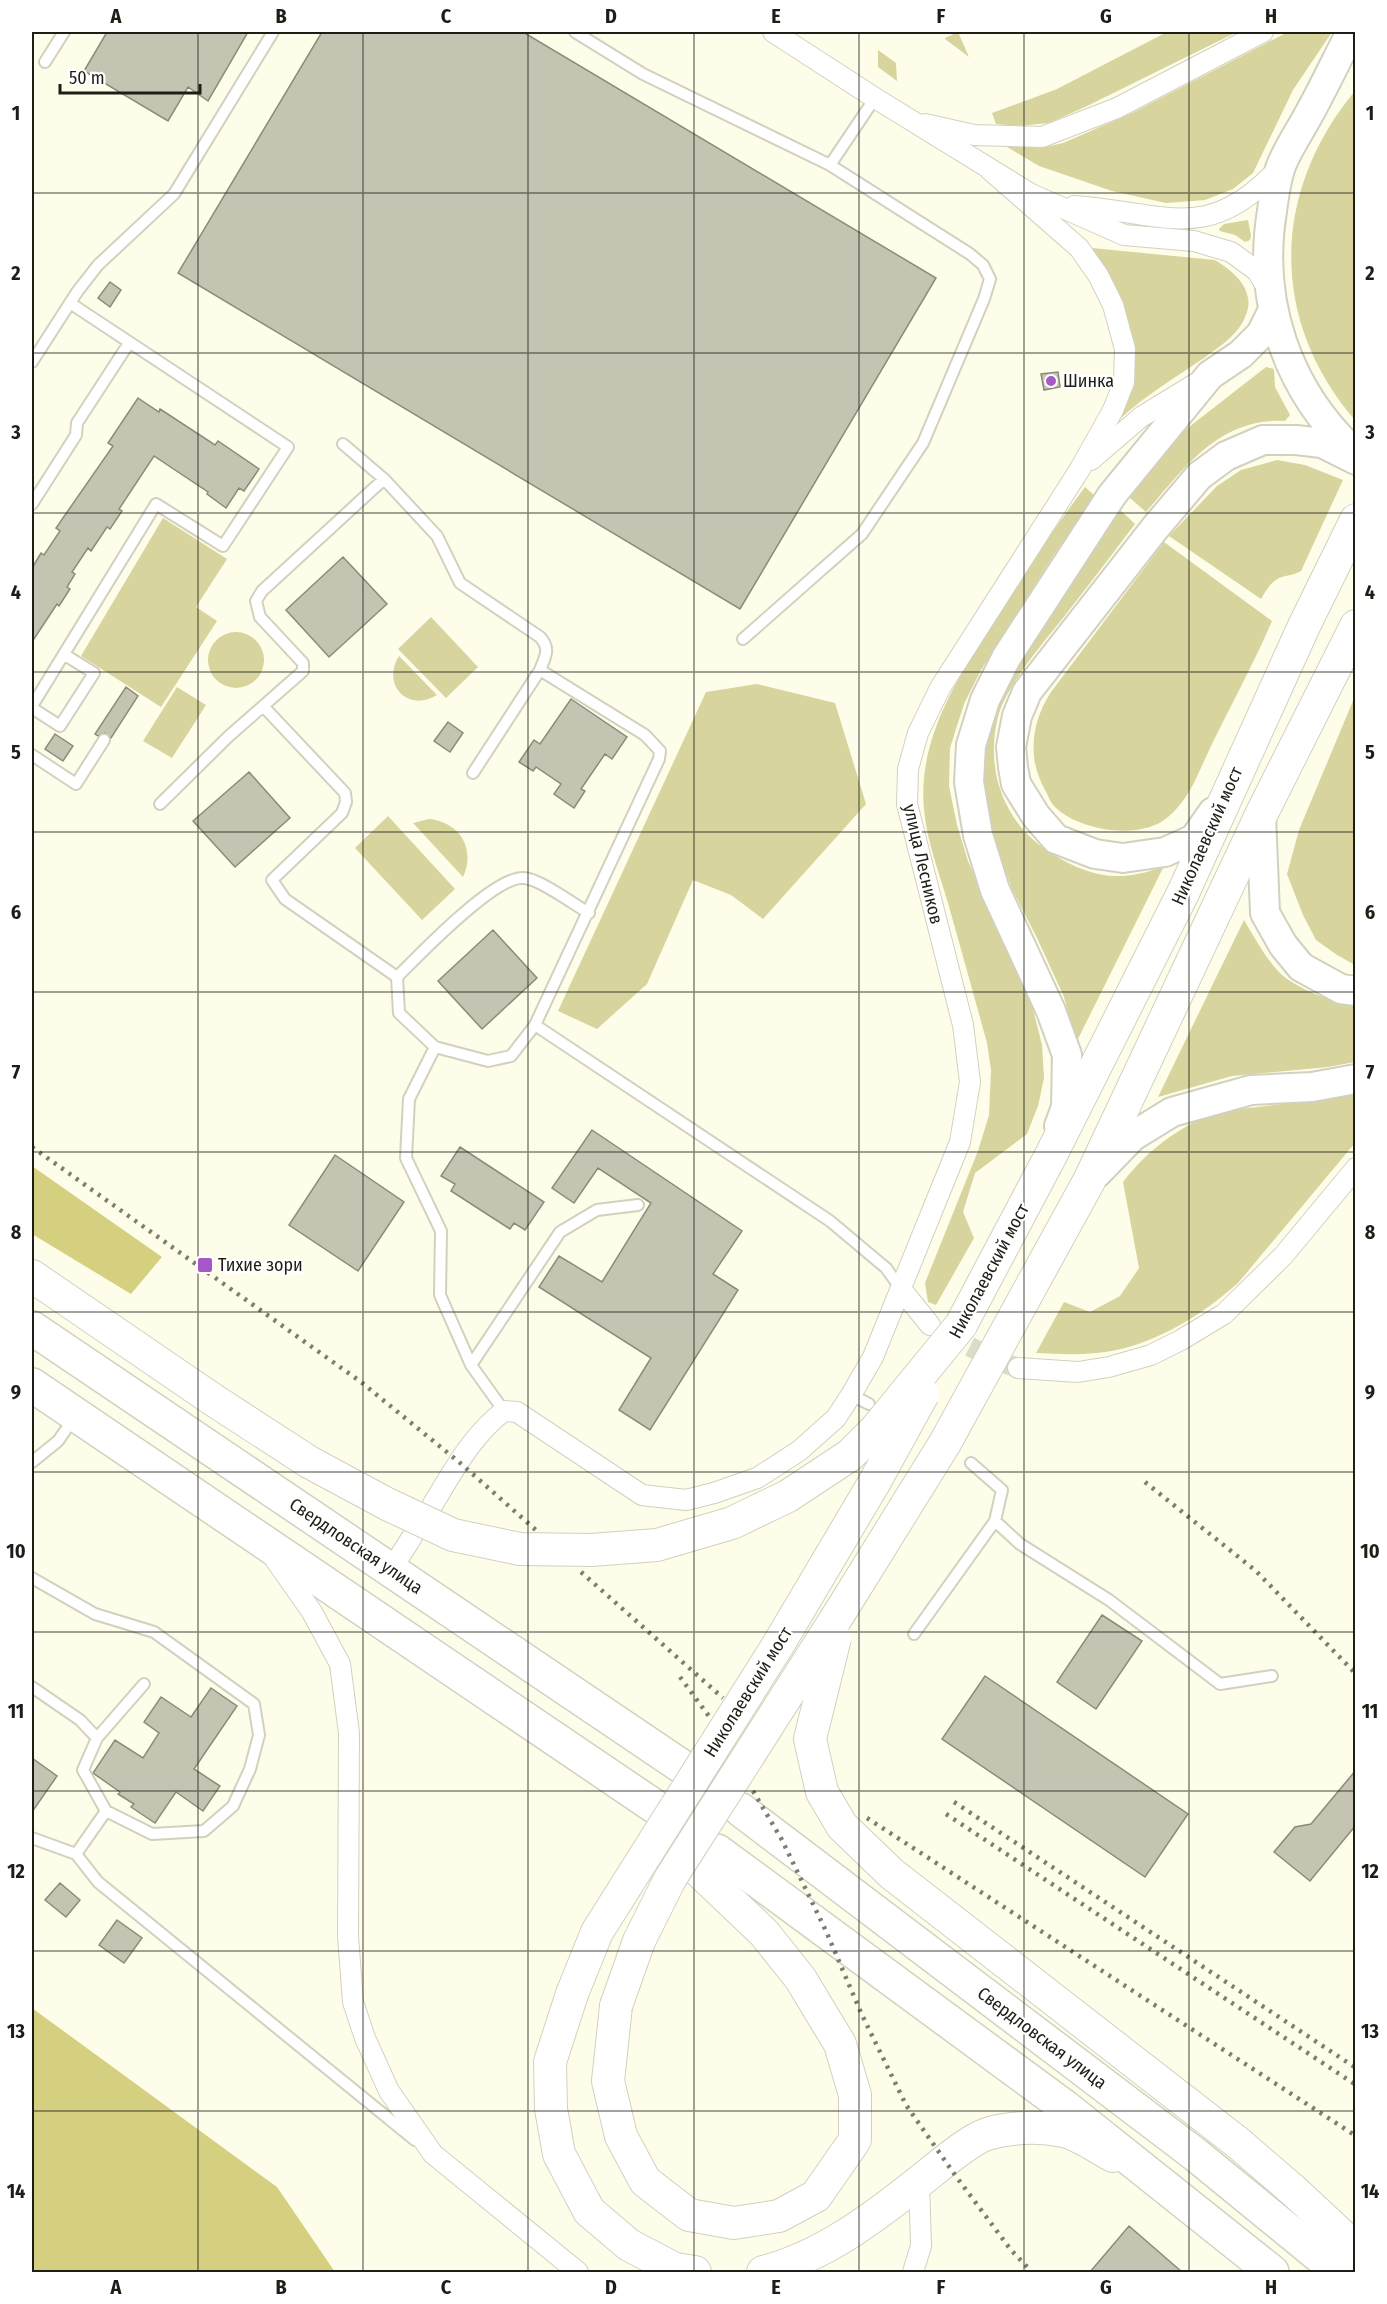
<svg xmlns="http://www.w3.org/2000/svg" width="1387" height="2304" font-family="'Fira Sans Condensed',sans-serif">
<rect width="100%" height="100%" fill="#fefdea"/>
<path fill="#d7d49d" d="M958,32L969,57L945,39V38Z
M1167,32H1237L1085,107L1049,123L1019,126L996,124L992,113L1057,89Z
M1288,32H1332L1293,90L1253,173L1233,189L1205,200L1166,203L1112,191L1039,166L1007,147H1045L1063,143L1132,113Z
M878,50L896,63L897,81L878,67Z
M1355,91H1356L1355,420C1269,320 1271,192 1355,91Z
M1248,220L1251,235L1250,240L1245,242L1235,235L1220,231L1219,229L1224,224Z
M1092,248L1215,260C1229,269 1245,280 1248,298C1250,308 1245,319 1239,328C1230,340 1216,349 1204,358C1176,377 1146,395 1121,418L1118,413C1125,398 1135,383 1135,365C1135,330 1111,278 1092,248Z
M1266,367L1274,369L1275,387L1290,415L1285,421C1219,418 1185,467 1146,512L1129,497L1180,434Z
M1277,460L1305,465L1343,480L1301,571C1294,575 1289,575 1282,577C1272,580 1266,590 1261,599L1169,536L1217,486L1241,470Z
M1085,487L1095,496L1053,556L981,670L964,704L950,748L949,786L957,825L968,861L1033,1009L1042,1045L1044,1078L1038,1106L1027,1134L975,1173L963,1212L974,1238L936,1305L928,1302L925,1283L978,1151L989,1115L991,1070L987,1043C974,996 961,949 948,903C939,872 927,842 924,810C917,738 959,677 995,618C1023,573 1053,530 1085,487Z
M1119,509L1135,524C1111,556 1087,587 1063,618C1043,643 1006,686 998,717C985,769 1003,822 1049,852C1089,877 1119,884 1164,866L1076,1043L1064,997L1038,940L1012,889L987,819L981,783L982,755L988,731L1018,664Z
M163,518L227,559L196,607L217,621L161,707L81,656Z
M1164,542L1272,621C1254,663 1232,703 1212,744C1199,770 1191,798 1168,817C1141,841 1078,831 1054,806C1050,802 1048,795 1045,790C1027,758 1031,723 1051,692Z
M431,617L478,667L446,698L398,649Z
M208 660a28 28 0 1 1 56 0a28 28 0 1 1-56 0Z
M399,656L437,695C408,713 381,685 399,656Z
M757,684L835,703L866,804L763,919L731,895L693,880L647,984L597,1029L558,1011L706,692Z
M177,687L206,705L172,758L143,741Z
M1355,696V965L1337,955L1316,940L1303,915L1287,874L1299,830Z
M388,816L455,889L422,920L355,848Z
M429,819C460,822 476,849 463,877L413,823Z
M1244,920C1254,937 1268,962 1282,975C1300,990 1333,1002 1355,1006V1062L1328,1067L1232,1076L1158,1097Z
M1355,1095V1143L1238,1283C1200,1317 1148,1349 1096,1353C1076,1355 1056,1354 1036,1353L1064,1302L1090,1312L1120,1296L1139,1268L1123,1182C1150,1148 1176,1129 1216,1112Z"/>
<path fill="#d5d080" d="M32,1166L162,1257L131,1294L32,1234Z
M32,2008L277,2187L335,2272H32Z"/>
<path fill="#c5c4b2" stroke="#8c8b7a" stroke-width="1.5" d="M107,32H248L208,101L188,87L168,121L84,71Z
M322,32H523L936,278L740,609L178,273Z
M110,282L121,290L110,307L98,298Z
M1058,372L1060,387L1044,390L1041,374Z
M138,398L159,412L160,409L215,445L218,441L259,469L244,491L239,488L226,508L207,494L208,492L154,456L119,509L122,511L110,529L107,527L91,551L88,548L72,572L75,574L67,587L70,589L59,606L57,604L32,642V568L41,553L44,555L60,531L56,528L113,446L108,443Z
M343,557L387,604L329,657L286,610Z
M126,687L138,696L111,738L105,733L98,736L95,734Z
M571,699L627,737L612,759L605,754L581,789L585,791L574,808L554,794L561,784L536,767L533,771L519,762L534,740L540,744Z
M448,722L463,733L450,752L434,741Z
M55,734L73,746L63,761L45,749Z
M249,772L290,818L235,867L193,821Z
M493,930L537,978L482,1029L438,981Z
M592,1130L742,1231L713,1274L738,1290L650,1430L619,1410L651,1358L539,1287L559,1256L602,1282L651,1203L598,1168L574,1203L552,1188Z
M460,1147L544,1202L525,1230L514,1223L510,1229L451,1191L455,1184L441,1176Z
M335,1155L404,1202L358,1271L289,1225Z
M1102,1615L1142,1641L1096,1709L1057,1682Z
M985,1676L1188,1814L1145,1877L942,1739Z
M211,1688L237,1706L194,1769L220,1786L203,1811L176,1792L155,1823L131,1807L134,1804L118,1794L120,1792L93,1773L115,1740L143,1758L159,1733L144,1722L161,1697L191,1717Z
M32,1758L57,1776L32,1812Z
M1356,1770V1825L1310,1881L1274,1852L1295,1827L1311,1824Z
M60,1883L80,1900L66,1917L45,1900Z
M117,1920L142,1938L124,1963L99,1945Z
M1129,2226L1182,2272H1090Z"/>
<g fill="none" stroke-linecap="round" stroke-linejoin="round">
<path stroke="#dcdcca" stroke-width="20" stroke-dasharray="20 10" stroke-linecap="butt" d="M943,1333L996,1360L1018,1368"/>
<g stroke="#d2d1bf" stroke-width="14">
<path id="lane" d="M575,32L643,74L830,165L875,98
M45,62L64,32
M32,362L77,292L98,265L174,194L273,32
M343,444L384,479
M32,504L76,435L77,423L129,343
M743,639L862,534L923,443L984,299L990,279L983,265L970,254L830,165
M32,706L156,504L223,546L288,447L70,303
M263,706L345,793L346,802L342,813L272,880L285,899L397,977
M32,708L60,726L94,673L65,655
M32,755L76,784L104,740
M473,773L540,670L645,735L660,751L659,759L535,1025L511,1056L488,1061L435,1047L399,1013L397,977C419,955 495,875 524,878C540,879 573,904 589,913
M160,804L229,736L303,671V663L260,617L256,601L262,591L384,479L437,536L460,583L540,637C551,649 545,657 540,670
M535,1025L830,1221L886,1268L901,1289
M435,1047L409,1099L406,1158L441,1231L440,1295L471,1365L504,1411
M471,1365L560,1232L597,1210L638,1205
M851,1395L869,1404
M32,1462L58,1441L74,1418
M971,1463L1002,1490L995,1521L1020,1544L1109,1600L1220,1684L1272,1676
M32,1578L95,1614L154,1632L254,1704L259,1735L250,1769L233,1806L204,1831L152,1834L106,1811L76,1854
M914,1634L995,1521
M32,1687L80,1720L97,1738L144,1684
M97,1738L83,1770L106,1811
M32,1838L76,1854L98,1882L415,2140"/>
</g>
<g stroke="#d2d1bf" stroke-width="22">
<path id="street" d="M773,32L875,98L1031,194L1124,235L1194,241L1231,252L1257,271L1268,289
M925,124L974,135L1042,137L1117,108L1263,32
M1074,206C1164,212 1207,246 1279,168
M1091,460L1141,417L1195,384
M901,1289L930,1325
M1018,1368L1078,1372L1109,1367L1151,1355L1181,1340L1224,1314L1283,1256L1356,1168
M433,1504C453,1471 473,1434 504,1411L517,1412L642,1495L686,1500L714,1493L757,1478L799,1451L836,1418L851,1395L873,1357L960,1142L970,1082L963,1025L907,804L908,769L918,733L940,688L1080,469L1113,410L1124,382L1125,349L1113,305L1098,275L1079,248L990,170
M274,1558L312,1612L340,1664L349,1733L348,1936L353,2002L365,2038L389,2091L433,2154L578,2272
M391,1570L412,1537
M913,2272L921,2246L919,2182"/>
</g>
<g stroke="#d2d1bf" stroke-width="32">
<path id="secondary" d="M1351,32C1337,59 1324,87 1309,114C1300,131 1288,148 1281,166C1276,180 1274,196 1272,211C1257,301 1287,390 1354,452
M1213,812L1194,839L1165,852L1123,858L1095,854L1056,839L1036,816L1016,784L1013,767L1011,747L1017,716L1027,692L1155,528L1199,476L1226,456L1263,440H1296L1322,443L1356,460
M1261,815L1265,913L1283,945L1301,967L1341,989L1356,991
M1059,1126L1066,1107L1067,1055L1051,1011L995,890L978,835L969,782L971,745L985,700L1006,658L1112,495L1210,375L1241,354L1261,334L1273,310
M1097,1173L1133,1136L1172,1112L1251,1090L1312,1087L1356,1079"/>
</g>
<g stroke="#d2d1bf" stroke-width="34">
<path id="primary" d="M1089,1181L1261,815L1356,626
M32,1276L212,1399
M961,1325L1050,1157L1184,891L1304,626L1356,520
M572,1994L550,2062L551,2109L559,2154L589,2211L629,2245L675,2269L695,2272
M616,2006L608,2081L621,2136L645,2181L689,2215L734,2223L779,2216L816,2196L855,2140V2095L840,2044L800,1978L764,1933L701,1873
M1237,2142L1294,2191L1356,2249
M763,2272C822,2257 872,2219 920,2181C937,2168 967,2141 987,2134C1010,2127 1040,2126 1064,2131C1080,2135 1098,2148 1113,2156"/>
</g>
<g stroke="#d2d1bf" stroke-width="36">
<path id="highway" d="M32,1328L681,1766
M32,1385L654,1806
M741,1810L1196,2155L1339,2272
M717,1851L1065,2107L1272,2272"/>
</g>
<use href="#lane" stroke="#fff" stroke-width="10"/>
<use href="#street" stroke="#fff" stroke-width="20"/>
<use href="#secondary" stroke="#fff" stroke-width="28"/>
<use href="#primary" stroke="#fff" stroke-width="32"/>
<use href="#highway" stroke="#fff" stroke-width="33"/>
<path stroke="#7e7d71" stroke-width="4.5" stroke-dasharray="3 6" stroke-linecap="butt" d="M32,1147L361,1382L459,1462L537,1531
M1145,1482L1256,1571L1356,1674
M581,1572L723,1698
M680,1677L711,1719
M753,1791L782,1840L826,1931L862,2015L906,2105L955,2175L1011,2250L1032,2272
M954,1802L1356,2068
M946,1814L1356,2085
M867,1818L1356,2136"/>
<g stroke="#d2d1bf" stroke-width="34" stroke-linecap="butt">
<path id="primary-bridge" d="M212,1399L309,1462L387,1504L453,1535L520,1549L591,1550L657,1545L732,1523L788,1496L850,1455L876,1429L961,1325
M835,1638L810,1739L822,1792L842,1826L892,1874L1237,2142
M572,1994L597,1932L778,1645L874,1483L923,1394
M616,2006L639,1941L670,1879L842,1609L945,1443L1089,1181"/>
</g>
<use href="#primary-bridge" stroke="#fff" stroke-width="32"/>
</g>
<path fill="none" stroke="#1e1e17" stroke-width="1.5" stroke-opacity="0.55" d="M198,32V2272M363,32V2272M528,32V2272M694,32V2272M859,32V2272M1024,32V2272M1189,32V2272M32,193H1356M32,353H1356M32,513H1356M32,672H1356M32,832H1356M32,992H1356M32,1152H1356M32,1312H1356M32,1472H1356M32,1632H1356M32,1791H1356M32,1951H1356M32,2111H1356"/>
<g fill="#a658c9" stroke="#fff" stroke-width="2">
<circle cx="1051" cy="381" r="6"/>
<rect x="197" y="1257" width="16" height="16" rx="3"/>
</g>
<g text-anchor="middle" stroke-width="4.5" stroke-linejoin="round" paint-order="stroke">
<g font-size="18" fill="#1e1e17" stroke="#fff" text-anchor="start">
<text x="1063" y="387">Шинка</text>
<text x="218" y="1271">Тихие зори</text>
</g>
<g font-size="18" fill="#1e1e17" stroke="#fff">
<text transform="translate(1207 836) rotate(-66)" y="6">Николаевский мост</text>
<text transform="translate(923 864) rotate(77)" y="6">улица Лесников</text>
<text transform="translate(989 1271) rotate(-62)" y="6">Николаевский мост</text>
<text transform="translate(356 1546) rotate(34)" y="6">Свердловская улица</text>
<text transform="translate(748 1692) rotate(-58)" y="6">Николаевский мост</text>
<text transform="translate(1042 2038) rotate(37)" y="6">Свердловская улица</text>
</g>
</g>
<rect width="1387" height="2304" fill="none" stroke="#ffffff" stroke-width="66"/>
<path d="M60 84v9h140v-9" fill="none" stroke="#1e1e17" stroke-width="3"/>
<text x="69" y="84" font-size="18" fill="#1e1e17" stroke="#ffffff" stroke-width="4.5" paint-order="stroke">50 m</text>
<rect x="33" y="33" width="1321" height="2238" fill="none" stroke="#1e1e17" stroke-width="2"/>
<g font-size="20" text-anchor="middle" font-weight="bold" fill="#1e1e17">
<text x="116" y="23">A</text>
<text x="281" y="23">B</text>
<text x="446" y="23">C</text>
<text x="611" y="23">D</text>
<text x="776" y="23">E</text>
<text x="941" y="23">F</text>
<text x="1106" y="23">G</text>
<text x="1271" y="23">H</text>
<text x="16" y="120">1</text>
<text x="1370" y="120">1</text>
<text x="16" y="280">2</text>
<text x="1370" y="280">2</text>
<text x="16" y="439">3</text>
<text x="1370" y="439">3</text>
<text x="16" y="599">4</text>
<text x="1370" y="599">4</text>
<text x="16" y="759">5</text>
<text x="1370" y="759">5</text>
<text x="16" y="919">6</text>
<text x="1370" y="919">6</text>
<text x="16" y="1079">7</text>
<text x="1370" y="1079">7</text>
<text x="16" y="1239">8</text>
<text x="1370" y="1239">8</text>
<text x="16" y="1399">9</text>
<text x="1370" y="1399">9</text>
<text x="16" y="1558">10</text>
<text x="1370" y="1558">10</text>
<text x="16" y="1718">11</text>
<text x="1370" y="1718">11</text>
<text x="16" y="1878">12</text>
<text x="1370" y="1878">12</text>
<text x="16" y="2038">13</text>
<text x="1370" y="2038">13</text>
<text x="16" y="2198">14</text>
<text x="1370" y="2198">14</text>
<text x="116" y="2294">A</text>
<text x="281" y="2294">B</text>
<text x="446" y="2294">C</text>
<text x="611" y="2294">D</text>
<text x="776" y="2294">E</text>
<text x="941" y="2294">F</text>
<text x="1106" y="2294">G</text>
<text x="1271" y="2294">H</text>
</g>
</svg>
